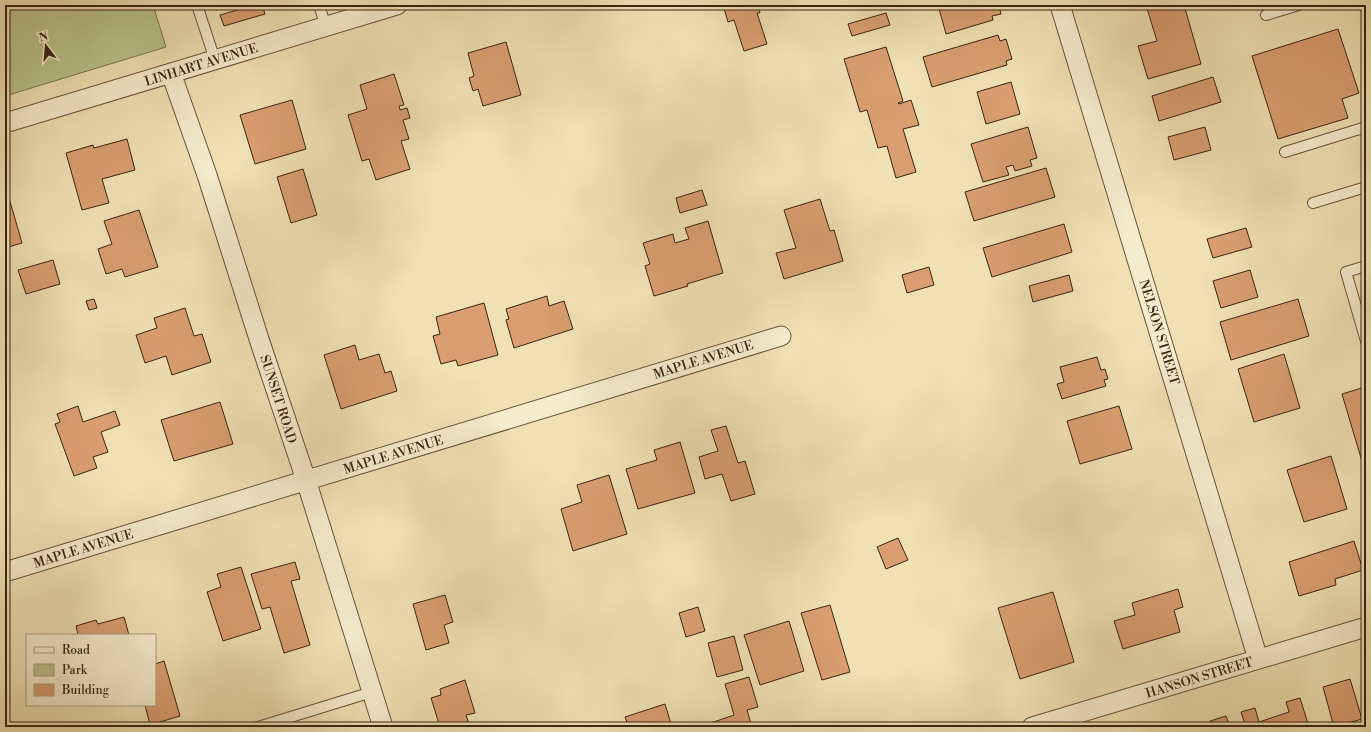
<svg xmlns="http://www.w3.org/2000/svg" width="1371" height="732" font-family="'Libre Bodoni',serif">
<rect width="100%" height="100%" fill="#f0e1b4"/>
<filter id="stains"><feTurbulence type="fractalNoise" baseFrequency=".005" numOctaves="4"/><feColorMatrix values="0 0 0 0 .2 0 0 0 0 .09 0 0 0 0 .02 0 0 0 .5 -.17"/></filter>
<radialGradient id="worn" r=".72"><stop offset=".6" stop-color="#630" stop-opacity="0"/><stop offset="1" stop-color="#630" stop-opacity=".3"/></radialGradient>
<path fill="#bac38c" stroke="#7a7450" d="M5,5H153L166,47L5,96Z"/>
<path fill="#da9e70" stroke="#3a2413" d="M255,5H262L265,14L224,26L220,15Z
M723,5H769L759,9L760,13H757L767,44L744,51L734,20L728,22Z
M938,5H999L1001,14L992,16L993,20L946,34Z
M1146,5H1184L1201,64L1148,79L1138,46L1157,41Z
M886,13L890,25L852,36L848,24Z
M1338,29L1359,93L1342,99L1348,118L1278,139L1252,56Z
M998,35L1000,41L1006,39L1012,59L1006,61L1007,65L932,87L923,57Z
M506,42L521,95L483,106L478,89L473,91L469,78L474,76L468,53Z
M886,47L903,101L898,103L899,104L911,100L919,125L903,129L916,172L896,178L887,146L878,148L867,110L860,112L844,59Z
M394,74L404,105L399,106L400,110L407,108L410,118L403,120L409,139L401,141L410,169L376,180L369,159L362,161L348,115L367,109L360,85Z
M1213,77L1221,102L1159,121L1152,96Z
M1011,82L1020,114L986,124L977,92Z
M292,100L306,149L255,164L240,115Z
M1028,127L1037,158L1030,160L1032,166L1015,171L1013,165L1006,167L1009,175L983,182L971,144Z
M1205,127L1211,150L1174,160L1168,137Z
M127,139L135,170L102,179L109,203L82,210L66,153L93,145L94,148Z
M1046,168L1055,197L974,221L965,192Z
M303,169L317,215L291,223L277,177Z
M702,190L707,205L680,213L676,198Z
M9,198L22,243L5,248V199Z
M820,199L830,231L834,230L843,261L784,279L776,253L796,248L784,210Z
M139,210L158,267L125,277L122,269L106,274L98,249L112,244L104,221Z
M708,221L723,273L687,284L688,286L654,296L645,266L650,264L643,243L673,234L675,243L689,239L685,228Z
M1064,224L1072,252L992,277L983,248Z
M1246,228L1252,247L1213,258L1207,239Z
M53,260L60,284L26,294L18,270Z
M929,267L934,285L907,293L902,275Z
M1250,270L1258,297L1221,308L1213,281Z
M1069,275L1073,291L1033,302L1029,286Z
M547,296L549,306L564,301L573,329L514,348L506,320L509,319L506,309Z
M94,299L97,308L89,310L86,301Z
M1298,299L1309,336L1231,360L1220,322Z
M484,303L498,355L458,366L456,360L441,364L433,336L440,334L436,317Z
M185,308L194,336L202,334L211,362L172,375L166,356L145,363L136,335L157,328L154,318Z
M355,345L359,360L379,354L385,373L391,371L397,391L341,409L324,355Z
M1284,354L1300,408L1254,422L1238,369Z
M1097,357L1101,370L1105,369L1108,379L1104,380L1106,386L1062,399L1057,384L1064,382L1060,367Z
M1365,387L1366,390V475L1342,394Z
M220,402L233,444L174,461L161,420Z
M78,406L83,422L115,411L120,425L101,432L108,452L93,457L97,468L74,476L55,424L60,422L57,414Z
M1119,406L1132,449L1080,464L1067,421Z
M726,426L738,463L745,461L755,494L731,501L722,474L705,479L699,457L718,451L711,430Z
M680,442L695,493L638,509L626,469L657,460L654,450Z
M1331,456L1347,509L1304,522L1287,470Z
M609,475L627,534L573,551L561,509L582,502L577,485Z
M898,538L908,560L886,569L877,547Z
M1354,541L1363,570L1335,579L1336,585L1299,596L1289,562Z
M295,562L300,579L291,581L310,645L284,653L270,607L262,609L251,574Z
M241,567L261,629L223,641L207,592L221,587L217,574Z
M1178,589L1183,607L1174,610L1180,632L1123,649L1114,621L1135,615L1132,603Z
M1053,592L1074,662L1020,679L998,608Z
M445,595L453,622L444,625L449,643L426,650L413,604Z
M830,605L850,672L822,680L801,613Z
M698,607L705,631L686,637L679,613Z
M124,617L129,635H78L76,626L96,620L98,624Z
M789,621L804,671L760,685L744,635Z
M734,636L743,670L717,677L708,643Z
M164,661L180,716L150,725L145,705H155V664Z
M749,677L758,707L747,710L752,727H699L734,715L725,684Z
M1350,679L1362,719L1334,727L1323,687Z
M465,680L475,713L466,715L470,727H440L431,698L441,695L440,689Z
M1300,698L1309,727H1246L1241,712L1255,708L1259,722L1289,712L1286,702Z
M665,704L672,727H629L625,717Z
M1226,716L1230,727H1212L1210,721Z"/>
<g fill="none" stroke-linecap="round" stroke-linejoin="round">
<g stroke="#68533b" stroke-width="12">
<path id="service" d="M197,5L215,60
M319,5L326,27
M1266,15L1299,5
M1285,152L1366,127
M1313,203L1366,187
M1366,266L1346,272L1366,341
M258,727L372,692"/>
</g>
<g stroke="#68533b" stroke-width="21">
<path id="minor" d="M1060,5L1258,659
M171,73L207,175L259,339L306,480L383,727
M5,123L397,5
M5,572L781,336
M1032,727L1366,627"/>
</g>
<use href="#service" stroke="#f5ecce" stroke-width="10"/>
<use href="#minor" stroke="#f5ecce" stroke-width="19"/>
</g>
<g text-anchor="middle" stroke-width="3" stroke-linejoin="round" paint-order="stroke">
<g font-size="13" fill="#3a2413" stroke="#f5ecce">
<text transform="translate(201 64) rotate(-17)" y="5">LINHART AVENUE</text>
<text transform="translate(1160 332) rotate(73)" y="5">NELSON STREET</text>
<text transform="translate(703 359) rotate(-17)" y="5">MAPLE AVENUE</text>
<text transform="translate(279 399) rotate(72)" y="5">SUNSET ROAD</text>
<text transform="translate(393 454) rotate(-17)" y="5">MAPLE AVENUE</text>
<text transform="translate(83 548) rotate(-17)" y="5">MAPLE AVENUE</text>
<text transform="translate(1199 677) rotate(-17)" y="5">HANSON STREET</text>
</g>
</g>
<rect width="1371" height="732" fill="none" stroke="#f0e1b4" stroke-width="20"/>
<rect x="6" y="6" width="1359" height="720" fill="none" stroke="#3a2413" stroke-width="2"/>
<rect x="10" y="10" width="1351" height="712" fill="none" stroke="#3a2413"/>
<rect x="26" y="634" width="130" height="72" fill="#f5ecce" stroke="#aa9c83"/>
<rect x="34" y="647" width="20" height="6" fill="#f5ecce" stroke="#aa9c83"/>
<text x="62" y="654" font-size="12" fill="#3a2413">Road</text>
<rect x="34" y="664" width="20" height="12" fill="#bac38c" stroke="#aa9c83"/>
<text x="62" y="674" font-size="12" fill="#3a2413">Park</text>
<rect x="34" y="684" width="20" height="12" fill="#da9e70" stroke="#aa9c83"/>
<text x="62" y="694" font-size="12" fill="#3a2413">Building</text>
<g transform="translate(46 46) rotate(344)" stroke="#f5ecce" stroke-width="3" paint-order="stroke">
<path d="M0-3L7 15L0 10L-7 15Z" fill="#3a2413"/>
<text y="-6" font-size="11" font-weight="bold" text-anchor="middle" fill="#3a2413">N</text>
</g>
<rect width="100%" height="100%" filter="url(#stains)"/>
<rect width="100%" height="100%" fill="url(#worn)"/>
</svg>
